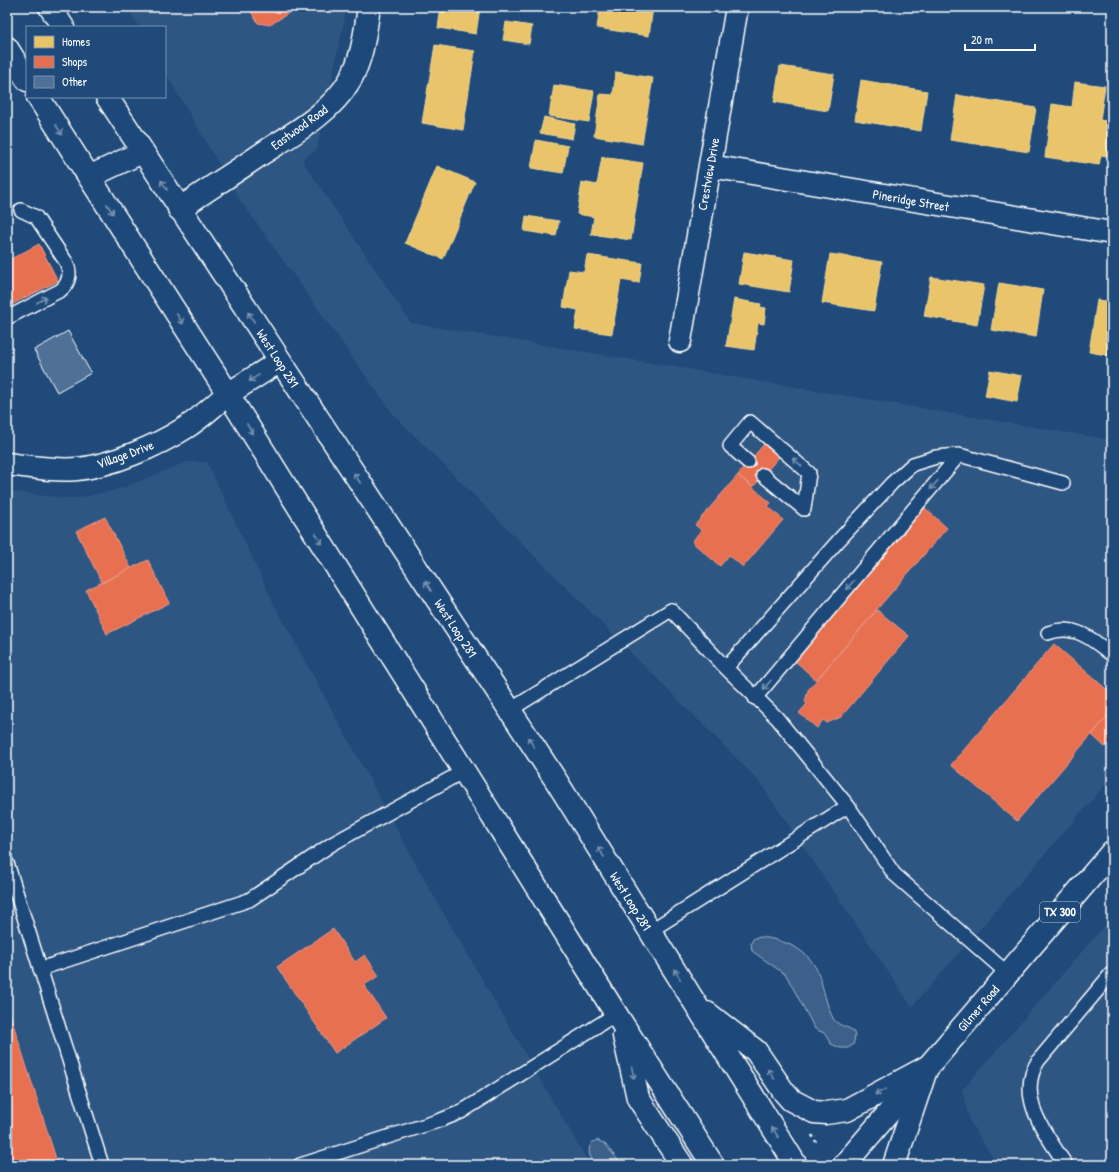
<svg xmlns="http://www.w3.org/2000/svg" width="1119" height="1172" font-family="'Patrick Hand',sans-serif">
<rect width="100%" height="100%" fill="#1f4a7a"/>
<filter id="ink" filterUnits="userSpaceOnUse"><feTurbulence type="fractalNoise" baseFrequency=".025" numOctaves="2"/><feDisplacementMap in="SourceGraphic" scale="8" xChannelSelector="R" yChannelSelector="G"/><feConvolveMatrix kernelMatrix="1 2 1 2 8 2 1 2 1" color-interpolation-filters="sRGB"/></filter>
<g filter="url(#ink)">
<path fill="#2e5683" d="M127,7H347L317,149L302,160L411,323L1112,440V777L912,1007L758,780L393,414L240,200L165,72V27H139Z
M186,462H207L273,602L429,888L590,1165H7V491L62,498H79L123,488Z
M1112,917V1165H997L970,1122L962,1090Z"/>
<path fill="#3c618b" stroke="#9eb0c5" d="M761,937C786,940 810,950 819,975C824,989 826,1005 833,1018C840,1031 861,1023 853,1045L848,1048H840L831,1044L824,1033L815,1029L786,975L752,951L751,943L754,938Z
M597,1140L605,1144L622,1165H597C590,1158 587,1154 591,1143Z"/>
<path fill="#e9c46a" stroke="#f0d697" d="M441,7H480L476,34L438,28Z
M600,7H653L649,36L597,28Z
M506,22L532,26L529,44L503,40Z
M435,45L475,51L463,130L422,123Z
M780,66L834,74L828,111L774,102Z
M616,72L653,78L642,144L594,136L600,94L613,95Z
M861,80L927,91L921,131L855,120Z
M1075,82L1105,86L1100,120L1112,122V157L1101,155L1099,165L1045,157L1052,104L1072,107Z
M554,85L594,91L589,122L549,116Z
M957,95L1036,108L1029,152L950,140Z
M544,117L575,124L572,139L540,133Z
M536,140L568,146L563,173L531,168Z
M602,157L643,163L631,240L591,234L594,217L577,214L582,182L597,185Z
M437,166L475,182L443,259L405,243Z
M526,216L559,221L556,236L524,231Z
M744,252L794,260L789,292L739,284Z
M830,254L882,262L874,311L822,303Z
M587,255L642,263L639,283L621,280L612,334L575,329L578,310L563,307L569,270L584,272Z
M931,277L984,285L977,325L924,316Z
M999,283L1043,290L1036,337L991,330Z
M734,299L761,304L760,307L766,308L764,324L758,323L754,350L726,346Z
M1097,300L1112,302V356L1089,352Z
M990,370L1022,376L1017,402L985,396Z"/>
<path fill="#e76f51" stroke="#ee9a85" d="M248,7H298L270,25L258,23Z
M39,244L58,281L7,307V261Z
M764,444L779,457L753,487L738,475Z
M738,475L771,503L768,506L783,520L743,567L729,555L720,566L692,542L701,530L695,525Z
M925,508L947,528L816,680L794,660Z
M105,517L131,568L102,583L76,531Z
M148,560L169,603L107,634L86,590Z
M877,610L909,636L841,717L827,723L823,720L817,728L799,713L807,704L805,702L808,690Z
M1054,644L1112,694V711L1017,821L951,765Z
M1108,715L1112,718V739L1105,747L1092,735Z
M333,929L355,962L365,955L379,976L364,985L386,1018L335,1053L277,967Z
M7,1008H8L58,1165H7Z"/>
<path fill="#507197" stroke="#fff" d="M68,331L91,373L57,392L34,350Z"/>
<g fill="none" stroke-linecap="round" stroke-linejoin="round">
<g stroke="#fff" stroke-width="16">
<path id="service" d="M7,318L61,290C70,282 71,272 66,262L36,217L21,210
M748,462L730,446L750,422L809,473L804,509
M763,475L804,509
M1048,633C1074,623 1094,640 1112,655
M726,668L839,540L892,483L913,464L936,457L959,455L1063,483
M755,698L959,455
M510,710L671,610L726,668L777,718L848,806L894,874L1007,973
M7,863L102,1165
M650,931L848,806
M40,969L249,900L332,844L464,771
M300,1165L441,1120L461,1112L616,1014
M1066,1165C1047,1135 1015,1098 1038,1061L1112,973"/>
</g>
<g stroke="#fff" stroke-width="25">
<path id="minor" d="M710,166L1112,233
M179,209C207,190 235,172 263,153C294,133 331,113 350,80C363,57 365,32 369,7
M680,341L737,7
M7,464C30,467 54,471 77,469C110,466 157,446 185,428C200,419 214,405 228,394"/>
</g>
<g stroke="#fff" stroke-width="25">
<path id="primary" d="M844,1165L1112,852"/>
</g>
<g stroke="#fff" stroke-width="25">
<path id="trunk" d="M50,7L63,27
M7,48L27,80
M38,97L228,394L616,1014L713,1165
M107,97L557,782L796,1165
M89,177L142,152
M228,394L280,361
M707,1013L756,1051L784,1092L791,1100L814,1112L826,1113L847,1110L927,1067
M624,1036L638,1098L682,1165
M894,1165L927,1067"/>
</g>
<path stroke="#fff" stroke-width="2.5" stroke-dasharray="3 3" stroke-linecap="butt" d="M812,1135L816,1142"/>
<use href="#service" stroke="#1f4a7a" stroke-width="13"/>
<use href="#minor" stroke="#1f4a7a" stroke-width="22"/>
<use href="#primary" stroke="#1f4a7a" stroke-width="22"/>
<use href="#trunk" stroke="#1f4a7a" stroke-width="22"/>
</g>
<defs><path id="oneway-shaft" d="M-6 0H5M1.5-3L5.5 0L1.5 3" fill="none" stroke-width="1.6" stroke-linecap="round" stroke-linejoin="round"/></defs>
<g stroke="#7992af">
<use href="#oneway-shaft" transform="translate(59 130) rotate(58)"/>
<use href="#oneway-shaft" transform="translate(164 185) rotate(-124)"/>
<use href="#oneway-shaft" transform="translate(110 209) rotate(57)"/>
<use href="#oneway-shaft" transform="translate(42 300) rotate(-28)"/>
<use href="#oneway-shaft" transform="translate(251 317) rotate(-123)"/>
<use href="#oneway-shaft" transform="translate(180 319) rotate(57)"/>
<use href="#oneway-shaft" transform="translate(254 378) rotate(148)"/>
<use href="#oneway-shaft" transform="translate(250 429) rotate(58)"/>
<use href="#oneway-shaft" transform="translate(797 462) rotate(-139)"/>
<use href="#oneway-shaft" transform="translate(357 478) rotate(-123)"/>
<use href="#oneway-shaft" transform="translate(934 485) rotate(130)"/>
<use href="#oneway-shaft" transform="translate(319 539) rotate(58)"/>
<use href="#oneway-shaft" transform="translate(850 585) rotate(130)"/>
<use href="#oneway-shaft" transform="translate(428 586) rotate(-123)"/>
<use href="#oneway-shaft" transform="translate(767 685) rotate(130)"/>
<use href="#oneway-shaft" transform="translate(531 742) rotate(-124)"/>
<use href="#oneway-shaft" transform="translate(601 852) rotate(-122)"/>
<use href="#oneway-shaft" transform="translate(677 974) rotate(-122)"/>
<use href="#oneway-shaft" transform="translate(633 1073) rotate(77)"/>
<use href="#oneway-shaft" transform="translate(771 1074) rotate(-124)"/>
<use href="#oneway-shaft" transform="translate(880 1092) rotate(152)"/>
<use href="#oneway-shaft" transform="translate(775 1132) rotate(-122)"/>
</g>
</g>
<g text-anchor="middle" stroke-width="4" stroke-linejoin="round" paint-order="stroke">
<rect fill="#1f4a7a" stroke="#bcc9d7" stroke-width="1" x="1040" y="902" width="40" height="20" rx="3"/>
<g font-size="12" font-weight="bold" fill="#fff">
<text x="1060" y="916">TX 300</text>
</g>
<g font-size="13" fill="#fff" stroke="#1f4a7a">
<text transform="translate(299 127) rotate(-36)" y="5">Eastwood Road</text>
<text transform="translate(708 174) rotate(-80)" y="5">Crestview Drive</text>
<text transform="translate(911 200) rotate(10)" y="5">Pineridge Street</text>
<text transform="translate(278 358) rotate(57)" y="5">West Loop 281</text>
<text transform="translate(125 454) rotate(-20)" y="5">Village Drive</text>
<text transform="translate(456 628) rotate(57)" y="5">West Loop 281</text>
<text transform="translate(631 901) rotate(58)" y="5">West Loop 281</text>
<text transform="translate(978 1008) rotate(-49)" y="5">Gilmer Road</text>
</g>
</g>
<rect width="1119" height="1172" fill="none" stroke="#1f4a7a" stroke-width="24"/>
<rect x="12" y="12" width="1095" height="1148" fill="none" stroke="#fff" stroke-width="1.5" filter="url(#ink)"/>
<rect x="26" y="26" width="140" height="72" fill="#1f4a7a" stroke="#7992af"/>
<rect x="34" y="36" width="20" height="12" fill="#e9c46a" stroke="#7992af"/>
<text x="62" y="46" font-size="12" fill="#ffffff">Homes</text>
<rect x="34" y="56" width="20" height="12" fill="#e76f51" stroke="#7992af"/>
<text x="62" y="66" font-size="12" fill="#ffffff">Shops</text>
<rect x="34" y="76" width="20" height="12" fill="#507197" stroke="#7992af"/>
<text x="62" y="86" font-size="12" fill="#ffffff">Other</text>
<path d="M965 44v6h70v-6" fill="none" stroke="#ffffff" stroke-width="2"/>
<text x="971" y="44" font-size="12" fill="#ffffff" stroke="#1f4a7a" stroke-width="3" paint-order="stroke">20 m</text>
</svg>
